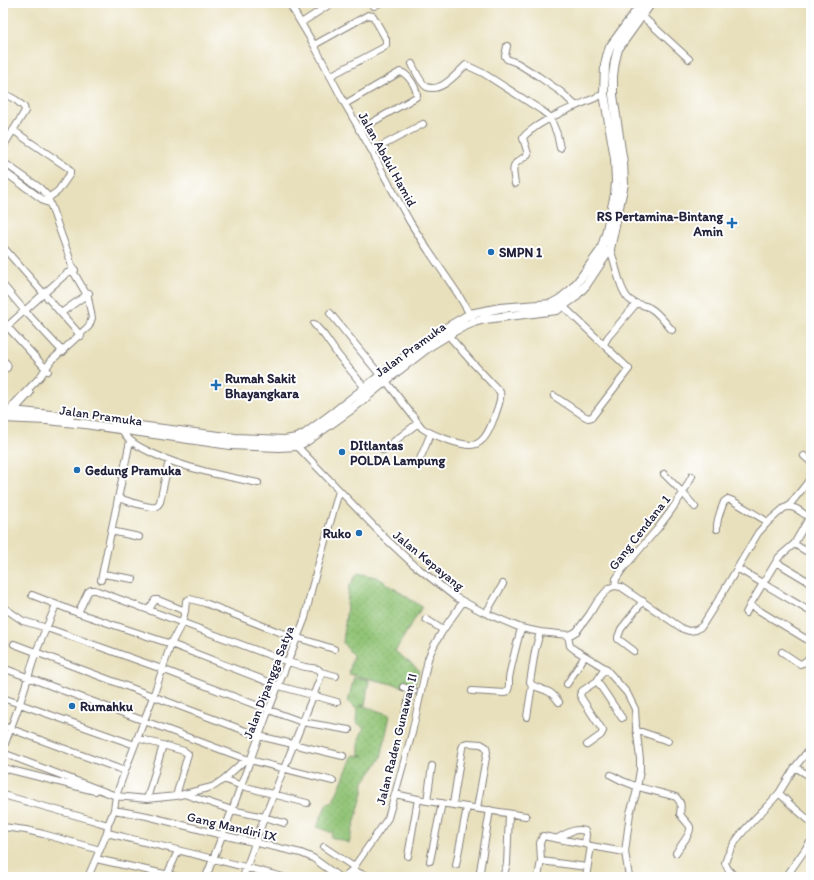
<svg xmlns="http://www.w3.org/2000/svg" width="814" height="880" font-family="Itim,sans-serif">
<defs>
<pattern id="grass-dots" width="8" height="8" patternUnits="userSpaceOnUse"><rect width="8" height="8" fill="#8fc273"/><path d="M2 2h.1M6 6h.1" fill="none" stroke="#7ba664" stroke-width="1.8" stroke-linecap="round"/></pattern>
<pattern id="wetland-marsh" width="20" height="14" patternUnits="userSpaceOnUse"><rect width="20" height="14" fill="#8fc273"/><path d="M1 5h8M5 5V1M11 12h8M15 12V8" fill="none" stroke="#7ba664"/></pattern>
</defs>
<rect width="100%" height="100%" fill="#fff"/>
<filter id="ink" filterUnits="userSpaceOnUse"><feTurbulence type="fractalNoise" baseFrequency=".025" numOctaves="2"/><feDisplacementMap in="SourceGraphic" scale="8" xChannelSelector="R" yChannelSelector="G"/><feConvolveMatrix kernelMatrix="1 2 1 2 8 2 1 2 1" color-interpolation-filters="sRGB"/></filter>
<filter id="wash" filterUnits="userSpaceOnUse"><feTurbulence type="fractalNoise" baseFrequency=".012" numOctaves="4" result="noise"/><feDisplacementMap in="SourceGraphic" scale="16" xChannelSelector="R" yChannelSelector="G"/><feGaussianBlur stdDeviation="0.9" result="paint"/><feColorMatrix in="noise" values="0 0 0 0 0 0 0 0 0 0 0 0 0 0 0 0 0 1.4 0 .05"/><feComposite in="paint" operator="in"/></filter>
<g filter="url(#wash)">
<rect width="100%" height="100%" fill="#e8e0bc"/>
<path fill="url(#grass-dots)" stroke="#587257" d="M358,573L377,577L422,607L395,651L419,670L414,689L349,674L353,655L350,652L343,643L349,587Z
M361,705L390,715L381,758L364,782L363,792L349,843L331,837L333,833L317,827L327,803H332L340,786L353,755L364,756L359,754V739L364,728L356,722L357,709Z"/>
<path fill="url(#wetland-marsh)" stroke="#587257" d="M354,677L369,680L365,705H361L357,709L348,702Z"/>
</g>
<g filter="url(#ink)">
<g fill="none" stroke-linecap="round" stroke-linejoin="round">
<g stroke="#85817c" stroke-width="8">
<path id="minor" d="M289,3L314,45L345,104L372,151L384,175L410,222L428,250L458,294L472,318
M371,3L374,6L380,3
M641,15L689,59
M301,23L332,3
M314,45L368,15L373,16L386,39V45L383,48L330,76
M507,46L505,56L507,59L517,63L538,76L561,92L576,106
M412,64C415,70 421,84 427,87C441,93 457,73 466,65L483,73L541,110L550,117L557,134L560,148
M3,93L16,100L24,107L25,111L3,147
M345,104L400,72C408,73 416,87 417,95L416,97L359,130
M13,130L27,140L67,167L70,171V174L58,191L44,201
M372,151L423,124
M3,162L40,188L47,195L69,256L73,271L88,297L92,318L89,326L51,361L40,377L14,404L10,411
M3,171L46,202
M515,184C514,175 510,165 520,160C523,158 525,157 528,154L523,138C525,134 530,131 534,128C555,113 580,105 604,94
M3,247L81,336
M610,249C616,263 619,291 630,300C636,305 644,304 650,308C659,313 665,323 672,330
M3,285L24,310L63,352
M61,313L89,293
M330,313L380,375
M3,322L48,371
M314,324L324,335L338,355L365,388
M3,330L67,273L75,270
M604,344L608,337L636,304
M3,360C6,363 9,364 7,368L3,369
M386,381L422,428C432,435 459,445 471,445C475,445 479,443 482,440C489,434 491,424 495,416C497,408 502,400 500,392L470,360L448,335
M554,396L584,416L588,418L592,417L629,369L563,306
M16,412L18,406L30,393
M121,427C123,432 126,437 130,440C136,446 146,450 154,454C187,469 223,476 258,483
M297,446L385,538L413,564L455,597L483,612L521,628L540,632L568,635L572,634L577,631L589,615L597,602L609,588L615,586L621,587L683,629L689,631L696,630L702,626L722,594L758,533L768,522L784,508C795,504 803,514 811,519
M383,450L418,423
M804,456L811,462
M420,459L431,433
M664,474L683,493L692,476
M811,477L807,483L811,486
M118,498C125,500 150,509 156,507C157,506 159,504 160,502L169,460
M788,507L807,483
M717,529C716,520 721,510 724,502L728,499L733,501L768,522
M111,531L139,537
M794,544L811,554
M776,562L811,583
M737,568L811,612
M103,574L133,579
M101,580L130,441
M615,586L616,579L622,570L658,528L670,512L683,493L695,507
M32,595L78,613L171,644L279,686L337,702
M750,605L779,557L794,544L809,518
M3,607L23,621L47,628L162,669L269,710L302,722L349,730
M149,609L155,600H158L185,611
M78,613L88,592L91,590H95L288,662L305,667L318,669L321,672V676L263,821L243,877
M486,613L503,584
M746,613L750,605L811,642
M426,619L443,630
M568,635L570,646L575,650L605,668L627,693L635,709L636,726L640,759V770L636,794L630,813L625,852L629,877
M14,644L259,736L343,756
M634,651L618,639V637L621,629L643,601
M782,652L800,664L803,663L811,657
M3,668L246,759L333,781
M321,672L336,676
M597,681L622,718
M567,684L585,656
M532,685C538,688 543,689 549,692C553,694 556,698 559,702
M403,687L414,691
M472,691L505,693C510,690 509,684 509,678C512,661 517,644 521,628
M3,698L135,745
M405,713L411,690
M527,717L532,685L530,682L535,651L540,632
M3,726L125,771
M636,730L668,741
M137,738L184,751L188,754L176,796
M587,745L601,735L603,731L582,699L580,695L582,691L597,681L605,668
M811,747L795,767L779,793L791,805L811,822
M3,749L20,703L36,652L56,605
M3,753L116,796L147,799L176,796L208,788L214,786L224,779L246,759
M795,767L811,777
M3,768L95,791
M611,775C633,788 653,790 676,797C682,803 681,806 680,814C682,818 689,824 690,827C692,833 679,847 676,853
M224,779L242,786L307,803
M184,794L232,810L264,817L284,823
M395,794L427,801L526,816
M3,795L85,818L108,825
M147,799L163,745
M427,801L432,766
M453,804L462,748L464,744L467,743L481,744L486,747L487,752L477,808
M114,810L147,816L222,835L301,853L313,858L339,877
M3,827L26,830L43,834L100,850
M107,833C165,847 224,861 283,877
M558,838C568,833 573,828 585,831L586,834L585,844
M324,847L354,867
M408,856L418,799
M96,859L178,877
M430,861L442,803
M541,861L587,867
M456,865L467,807
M352,870L364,875L373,877
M167,875L178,851
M88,877L107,833L108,825L114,810L116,796L125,771L153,697L171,644L182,623L185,611L186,601L190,599L205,603L276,631L334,649
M206,877L232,810L266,717L305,618L311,591L339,491
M344,877L352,870L388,818L395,794L412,733L428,659C436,638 450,620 463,602
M479,877L490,810
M503,877L507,864L509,814
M538,877L541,861L540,843L543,836L585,844L591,846
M586,877L591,846L625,852
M735,877L728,869L725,863C733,835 761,815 779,793
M786,877L811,841"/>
</g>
<g stroke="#85817c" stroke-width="10">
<path id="major" d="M3,410L70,417
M3,418L47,420L85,424L230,445L279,447L297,446L307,441L353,408L399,370L430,346L456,330L474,322L485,319L557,310L574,298L586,285L610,249L624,184L623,162L621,150L613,95V76L615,61L618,49L651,3
M115,423L235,438L284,440L297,438L305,434L336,411L395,364L446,328L470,314L500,308L551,304L560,299L571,290L580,279L601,250L606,234L615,194L616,181L615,158L604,94L605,65L607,56L610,47L642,3"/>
</g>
<use href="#minor" stroke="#fff" stroke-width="6"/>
<use href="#major" stroke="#fff" stroke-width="8"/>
</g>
</g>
<g fill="#1f6fb2" stroke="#fff" stroke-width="1.5">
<path d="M730 217h4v4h4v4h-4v4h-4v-4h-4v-4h4z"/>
<circle cx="491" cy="252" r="4"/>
<path d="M214 379h4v4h4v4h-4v4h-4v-4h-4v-4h4z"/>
<circle cx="342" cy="452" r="4"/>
<circle cx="77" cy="470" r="4"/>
<circle cx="359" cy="533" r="4"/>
<circle cx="72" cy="706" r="4"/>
</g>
<g text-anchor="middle" stroke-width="4" stroke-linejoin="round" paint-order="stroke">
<g font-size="13" fill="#22223b" stroke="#fff">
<text transform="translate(388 159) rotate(61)" y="5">Jalan Abdul Hamid</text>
<text transform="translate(410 349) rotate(-36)" y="5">Jalan Pramuka</text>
<text transform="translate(101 415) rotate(8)" y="5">Jalan Pramuka</text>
<text transform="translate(639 532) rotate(-52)" y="5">Gang Cendana 1</text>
<text transform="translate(429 560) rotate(39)" y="5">Jalan Kepayang</text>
<text transform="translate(268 682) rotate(-69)" y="5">Jalan Dipangga Satya</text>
<text transform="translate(396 739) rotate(-76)" y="5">Jalan Raden Gunawan II</text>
<text transform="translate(232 826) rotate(13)" y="5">Gang Mandiri IX</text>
</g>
<g font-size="13" font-weight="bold" fill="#22223b" stroke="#fff" text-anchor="start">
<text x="723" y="221" text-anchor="end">RS Pertamina-Bintang<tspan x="723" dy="15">Amin</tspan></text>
<text x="499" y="257">SMPN 1</text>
<text x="225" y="383">Rumah Sakit<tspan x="225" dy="15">Bhayangkara</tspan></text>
<text x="350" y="450">DItlantas<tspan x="350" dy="15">POLDA Lampung</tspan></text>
<text x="85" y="475">Gedung Pramuka</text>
<text x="351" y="538" text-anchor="end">Ruko</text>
<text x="80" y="711">Rumahku</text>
</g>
</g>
<rect width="814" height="880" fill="none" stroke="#fff" stroke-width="16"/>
</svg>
